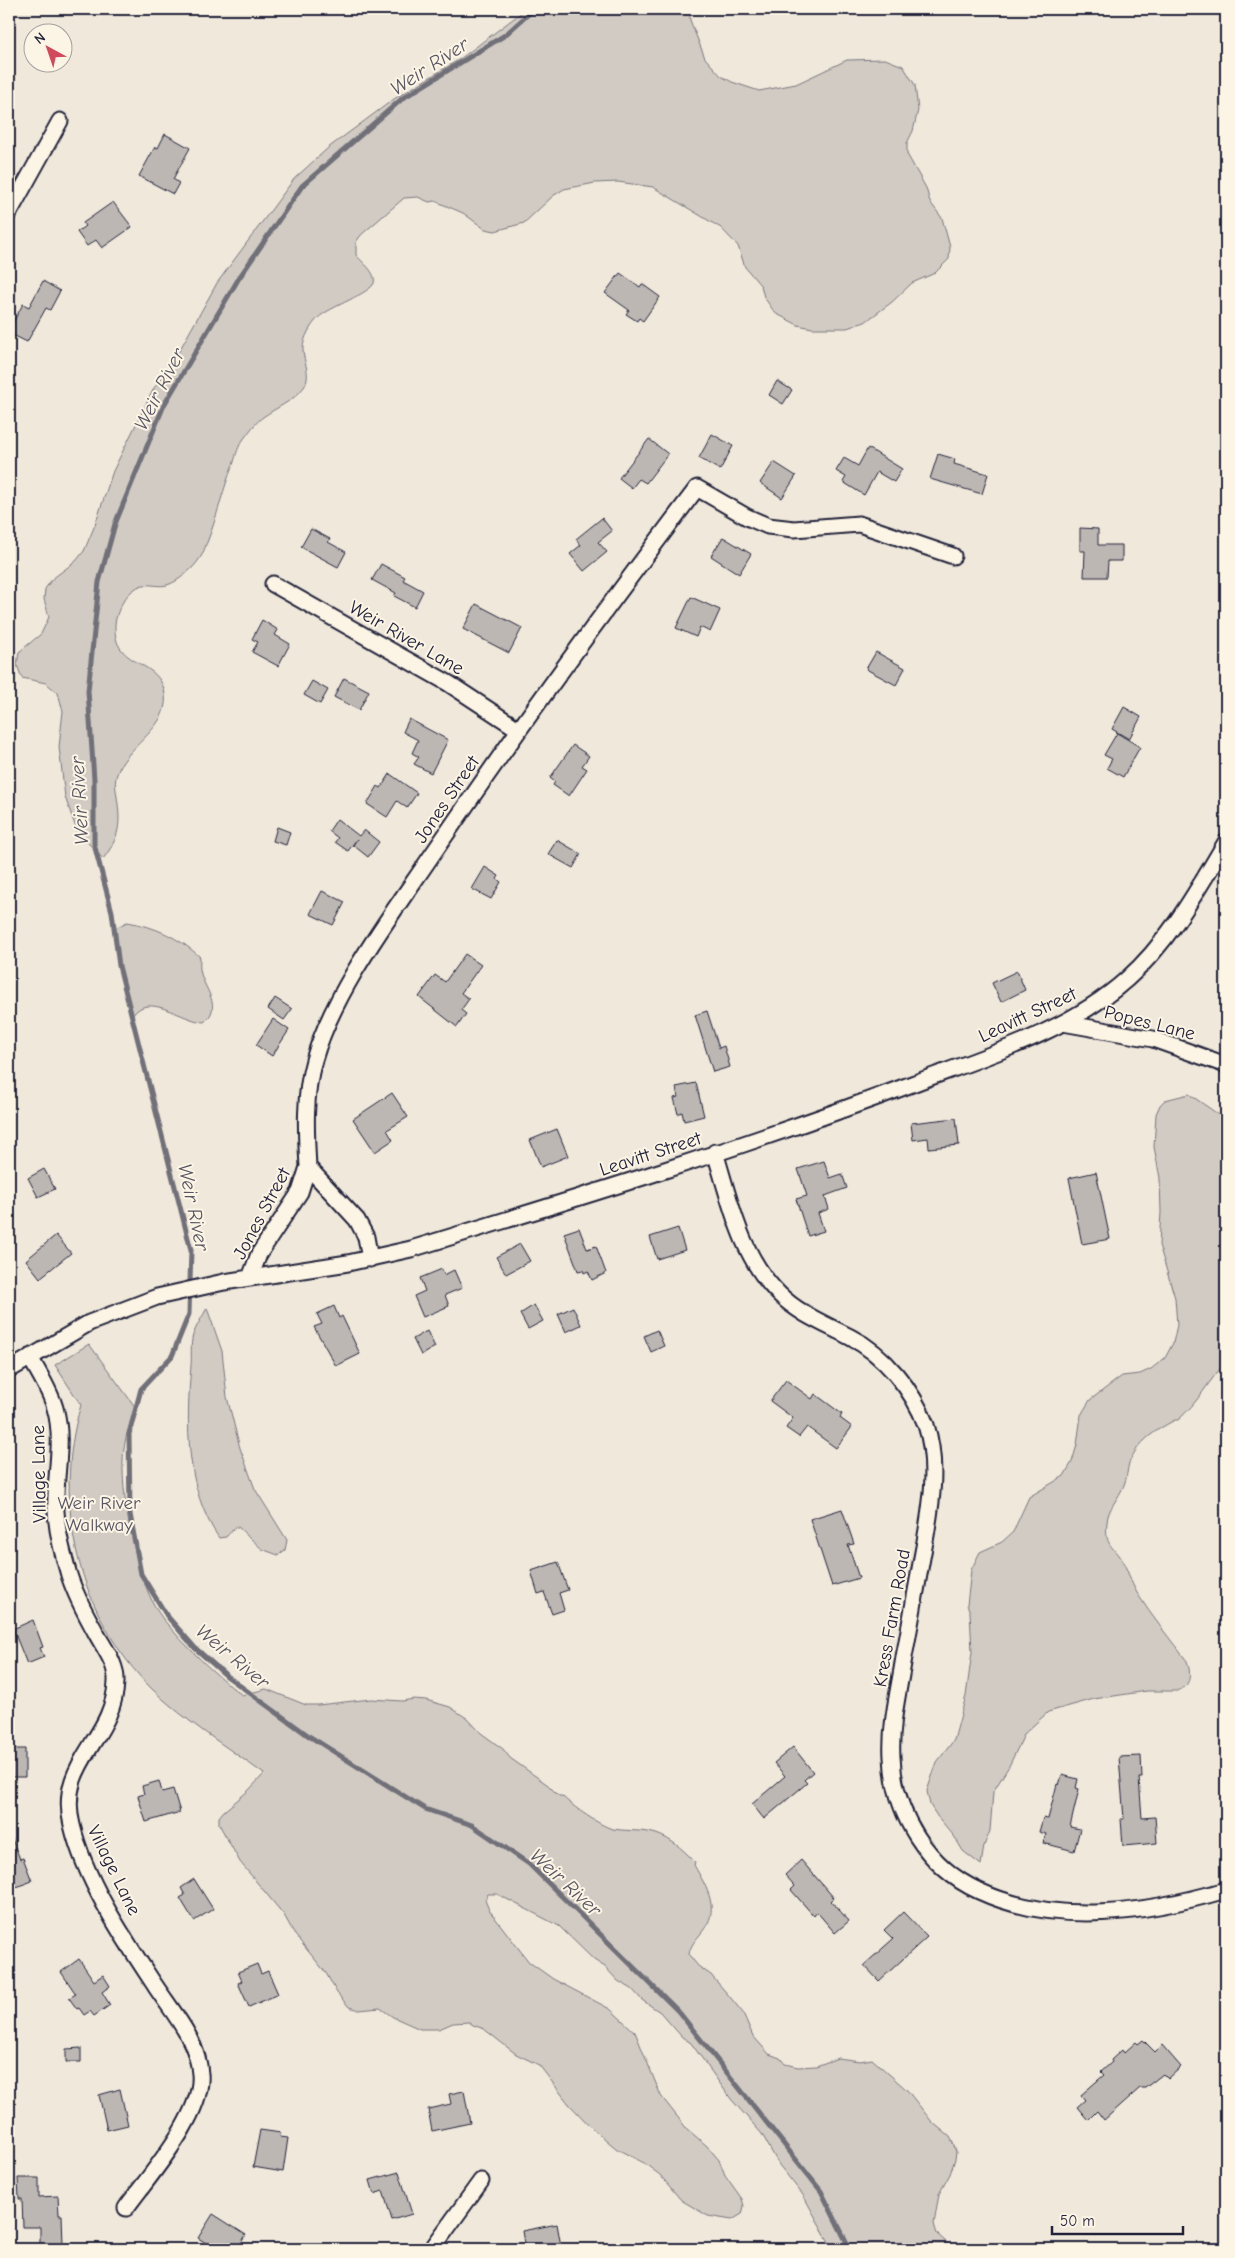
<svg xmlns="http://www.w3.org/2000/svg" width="1235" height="2258" font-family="'Comic Neue',sans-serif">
<rect width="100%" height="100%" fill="#efe8db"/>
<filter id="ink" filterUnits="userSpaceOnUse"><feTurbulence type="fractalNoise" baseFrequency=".02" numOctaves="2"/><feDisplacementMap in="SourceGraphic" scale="10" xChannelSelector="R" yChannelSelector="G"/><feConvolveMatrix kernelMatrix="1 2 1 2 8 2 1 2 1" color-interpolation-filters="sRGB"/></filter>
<g filter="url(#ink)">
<path fill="#d1cbc3" stroke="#7a767f" d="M526,9H690V20L705,58L721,76L732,82L759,91L796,84L847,60L885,59L903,66L915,85L918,110L913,131L907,143V154L926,188L930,202L942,218L950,247L949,259L935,273L912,283L892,302L865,322L847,328H812L798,325L775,313L764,297L761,286L745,267L738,246L721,228L653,187L618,182L595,183L564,189L553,196L524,223L495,231L485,229L463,213L435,201L429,202L418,197L404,198L361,235L356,242V255C362,262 377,273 374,283C371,293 329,307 318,318C311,325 303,338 303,349C303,361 312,375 304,387C294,401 277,407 263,417C256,422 248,433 243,440C238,446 236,455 234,462C223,488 218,514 208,540C205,546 204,553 200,558C194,568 178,582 167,585C160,587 151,584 143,585C128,589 117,608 115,624C112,667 155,658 164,689C174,727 127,743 117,774C114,782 116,789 117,797C121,824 120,837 103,859L77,831L65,797L59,747L63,711L58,693L46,683L22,678L17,665L19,652L41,634L49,617L44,599L45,589L52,579L76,561L84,551L95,525L113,471L154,388L169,369L217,283L294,179L328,148L394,99L460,59Z
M127,922C154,926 180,938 200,957C200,962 199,968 201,974C205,990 223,1007 204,1022C186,1021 160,1001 143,1007C139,1008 136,1012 133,1014L119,970L113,929Z
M1189,1094L1222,1117L1226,1118V1362C1209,1380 1198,1403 1178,1420H1175C1156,1430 1138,1441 1129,1463C1127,1470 1127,1478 1124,1485C1119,1498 1108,1508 1107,1522C1105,1545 1110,1543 1121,1559C1127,1567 1131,1583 1137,1593C1152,1617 1170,1639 1187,1661C1191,1673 1192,1686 1177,1691H1147L1094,1699L1048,1712L1025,1733L1009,1766L993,1792L990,1831L984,1846L981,1865L963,1851L954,1836L937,1816L930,1805L927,1791L937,1762L954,1740L966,1696L972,1652L970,1612L967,1605L971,1570L980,1552L1002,1542L1013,1532L1029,1497L1064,1476L1072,1462L1077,1445L1081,1415L1090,1400L1122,1376L1140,1374L1151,1369L1165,1358L1173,1343L1177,1325L1175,1298L1159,1245L1161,1212L1160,1178L1154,1147L1156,1114L1160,1105L1165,1100Z
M207,1308L222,1351L227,1397L240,1448L255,1489L287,1540L285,1550L278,1555L262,1549L238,1527H235L226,1537L219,1538C185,1489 186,1423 191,1366C192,1357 190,1344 193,1335C196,1326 203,1316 207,1308Z
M89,1344L136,1408C131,1420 126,1434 124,1448C118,1488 137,1587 163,1619C185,1646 215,1675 242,1695L266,1689L306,1705H318L371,1699L402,1701L414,1699L426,1700L450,1707L468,1719L481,1733L503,1749L510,1758L548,1785L559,1796H562C572,1806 600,1826 613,1829C624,1831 636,1830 648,1832C667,1835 682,1848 695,1862L694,1865C707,1888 721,1910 702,1932C696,1940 690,1945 689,1955L698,1966L711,1975L730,1997L743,2013L753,2036L769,2054L780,2058L785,2064L798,2067L816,2066L838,2058L860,2061L872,2059L907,2090L932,2122L950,2137L953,2143L956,2152L955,2159L950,2174L939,2194L934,2224L937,2234L954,2249H836L829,2242L803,2195L779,2165L762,2134L731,2099L691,2043L682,2037L660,2012L642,2000L632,1989L618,1981L605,1967L594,1960L559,1926L497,1894H488L485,1900L489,1910L529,1962L553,1979L610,2009L635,2032L661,2096L687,2129L707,2146L719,2160L725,2175L742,2199L744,2206L742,2214L732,2220L708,2216L681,2200L660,2175L644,2163L617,2149L592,2128L569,2104L539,2065L516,2054L484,2029L473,2025L469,2022L453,2023L439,2029H420L393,2017L380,2008L359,2010L349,2007L337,1993L326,1973L295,1935L284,1915L240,1862L219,1824V1817L223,1812L248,1791L264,1774C226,1746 186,1722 152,1689C79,1617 51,1503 81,1405L55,1365Z"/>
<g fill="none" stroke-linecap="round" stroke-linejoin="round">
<path stroke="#716f79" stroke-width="5" d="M534,9L505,35L403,98L302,186L239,278L164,405L115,524L99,582L88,691L94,780V844L112,912L119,966L191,1250L189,1314L172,1356L141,1389L129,1434L130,1514L141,1574L167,1616L195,1648L228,1677L309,1736L425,1809L472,1825L529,1864L678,2011L821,2191L850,2249"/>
</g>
<path fill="#bcb7b3" stroke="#22223b" d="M165,134L190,148L173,179L179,183L173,194L139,176L155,147L158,148Z
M113,202L132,227L102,248L96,240L87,246L77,232L85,226L83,223Z
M620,273L640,287L642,284L660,297L643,321L639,318L637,321L626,314L629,310L605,293Z
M43,281L60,291L50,310L46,308L27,342L9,333V330L23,304L29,307Z
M777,381L792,390L783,404L769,395Z
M712,434L733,446L720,470L699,458Z
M649,439L668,454L646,483L639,479L632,488L619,478Z
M868,448L902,469L894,482L877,472L864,495L843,482L846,477L836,471L844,458L858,466Z
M938,454L955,459L954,464L988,474L982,494L930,479Z
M774,462L796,476L782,498L760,483Z
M602,518L612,531L598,542L607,552L584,571L570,554L581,545L576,539Z
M1080,528L1098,529V545H1122V561H1108L1107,577H1084L1085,551H1080Z
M311,529L330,539L328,542L346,552L338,567L301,547Z
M723,537L751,554L739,574L711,556Z
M381,564L405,577L403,580L423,591L415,607L394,596L396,593L372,580Z
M691,597L720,610L710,632L700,627L696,637L676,628Z
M476,604L522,628L509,653L463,629Z
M262,620L278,630L275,635L290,644L278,666L252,652L258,642L252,639Z
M876,652L905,668L896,685L866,669Z
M344,678L369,691L359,710L334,697Z
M312,681L328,690L320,704L304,695Z
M1124,707L1141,717L1129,739L1112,729Z
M409,719L448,740L431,773L414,764L419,757L412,753L418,740L403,732Z
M1117,733L1140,747L1123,777L1107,768L1112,759L1104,755Z
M573,745L589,756L582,766L587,769L569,796L553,785L555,782L550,778Z
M390,774L417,793L407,808L397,801L387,817L367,804L378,786L381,788Z
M337,819L359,836L364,830L379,842L368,857L353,845L357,839L348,851L335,842L338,838L329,831Z
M277,827L290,832L286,845L273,841Z
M557,840L581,854L573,868L548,854Z
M485,867L499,876L497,879L501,882L491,899L472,889Z
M322,891L345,902L333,925L310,914Z
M465,954L481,965L461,993L469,999L461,1010L466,1014L457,1027L419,997L435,975L445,982Z
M1017,971L1025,990L1001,1002L992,983Z
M275,998L292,1009L284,1020L268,1009Z
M707,1011L719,1048L724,1046L730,1067L713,1072L695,1015Z
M273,1019L289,1030L272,1056L256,1045Z
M696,1083L704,1116L684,1121L682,1112L678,1114L674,1098L678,1097L676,1087Z
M392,1093L408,1117L387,1130L393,1140L375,1152L353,1119Z
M956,1118L959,1145L929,1148L928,1138L913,1140L911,1123Z
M557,1129L568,1156L541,1167L530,1140Z
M824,1161L830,1178L842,1174L847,1188L825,1196L829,1209L818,1213L824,1231L808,1236L796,1199L807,1196L798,1169Z
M44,1169L55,1189L38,1197L28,1178Z
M1096,1172L1110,1239L1082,1244L1069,1178Z
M579,1228L587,1249L596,1246L606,1273L592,1280L588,1271L584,1273L583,1270L578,1271L564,1233Z
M678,1228L685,1250L657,1259L650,1237Z
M56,1235L71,1253L40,1278L26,1260Z
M520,1244L530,1261L506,1274L496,1257Z
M442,1269L444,1275L454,1270L462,1288L445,1295L449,1306L423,1317L414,1296L425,1291L420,1278Z
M534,1305L543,1321L528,1329L520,1314Z
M334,1306L339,1318L342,1316L360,1354L336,1366L314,1327L322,1324L317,1314Z
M573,1307L581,1325L566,1332L558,1314Z
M657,1330L664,1346L651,1352L644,1336Z
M427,1331L435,1347L421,1355L413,1339Z
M786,1380L812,1399L815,1394L842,1414L840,1418L852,1427L836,1448L807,1427L799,1437L786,1428L793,1418L770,1401Z
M842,1509L854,1544L848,1545L859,1578L832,1586L810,1519Z
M558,1562L568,1590L559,1593L564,1610L552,1614L544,1592L538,1594L531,1571Z
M33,1620L43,1647L40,1648L44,1657L27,1664L13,1629Z
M793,1747L813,1772L804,1780L807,1783L764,1819L752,1804L785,1776L774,1763Z
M9,1749H25V1777H9Z
M1141,1756L1142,1778H1139L1142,1818L1155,1817L1157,1843L1123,1846L1121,1819H1124L1119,1757Z
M1062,1775L1078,1779L1076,1788L1079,1789L1070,1827L1080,1829L1074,1851L1043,1843L1046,1834L1039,1832L1043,1818L1048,1819L1057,1784L1059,1785Z
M159,1781L162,1792L173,1789L180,1812L146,1822L138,1796L144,1794L142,1786Z
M9,1832L20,1859L23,1858L32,1881L9,1890Z
M801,1860L834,1898L831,1901L849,1921L835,1933L817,1912L814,1916L791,1890L795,1886L785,1875Z
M194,1879L213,1909L194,1921L180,1898L185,1895L181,1888Z
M903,1912L927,1937L879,1981L864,1965L893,1939L884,1930Z
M79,1959L94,1981L103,1975L110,1986L102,1992L110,2005L94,2016L90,2011L84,2015L79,2008L77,2009L69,1998L76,1994L61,1972Z
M257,1964L261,1974L268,1971L278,1994L249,2007L238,1983L242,1981L238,1972Z
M1143,2040L1155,2052L1162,2045L1181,2067L1168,2079L1163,2074L1145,2088H1140L1104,2120L1097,2111L1088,2120L1077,2107L1085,2100L1081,2095L1104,2075L1101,2072L1112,2062L1111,2060L1122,2050L1124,2053L1136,2042L1138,2044Z
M81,2048V2062H66V2049Z
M120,2089L128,2125L107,2130L99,2095Z
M464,2091L470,2123L432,2131L428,2109L451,2104L449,2094Z
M260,2130L281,2133L280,2137L288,2138L283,2172L253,2167Z
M399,2172L412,2214L392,2220L383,2191L374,2194L370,2180Z
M18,2178H39V2197L58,2196L59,2215H62L63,2245H40V2227H23L22,2199H19Z
M213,2214L246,2235L237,2249H216L198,2238Z
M557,2224L561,2246L544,2249H525L522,2231Z"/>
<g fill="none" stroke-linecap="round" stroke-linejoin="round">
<g stroke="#22223b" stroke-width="19">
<path id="minor" d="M9,213L60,121
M273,584L448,683L518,729
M1063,1023L1153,1039L1226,1065
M715,1152C730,1201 741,1257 779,1294C799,1314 825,1324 850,1337C884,1354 913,1390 926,1425C939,1465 931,1507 924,1547C917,1584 911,1621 904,1657C899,1690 890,1724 892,1757C894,1814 928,1868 979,1891C1057,1927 1147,1913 1226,1890
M370,1259L366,1237L357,1220L308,1167C306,1132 304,1095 314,1060C333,992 392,914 432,855C517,730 606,608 697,488L747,517L768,526L794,529L859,524L953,556
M250,1278L259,1254L300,1192L308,1167
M30,1357C39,1374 50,1390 55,1408C65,1442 54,1476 56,1511C57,1533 63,1554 69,1575C75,1594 85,1613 95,1631C103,1647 117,1663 116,1682C114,1740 56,1762 72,1825C85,1881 125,1940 156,1987C174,2014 198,2041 200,2074C204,2114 149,2176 126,2208
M9,1370L89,1323L157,1297L224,1282L348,1263L411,1249C579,1198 748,1146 912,1084C986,1056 1068,1032 1127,979C1169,942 1198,889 1226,842
M432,2249L481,2181"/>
</g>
<use href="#minor" stroke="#fcf5e5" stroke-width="15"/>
</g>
</g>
<g text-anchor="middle" stroke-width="4" stroke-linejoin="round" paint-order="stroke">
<g font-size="19" fill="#22223b" stroke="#fcf5e5">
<text transform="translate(407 637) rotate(30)" y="7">Weir River Lane</text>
<text transform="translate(446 799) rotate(-56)" y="7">Jones Street</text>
<text transform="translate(1027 1014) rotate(-25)" y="7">Leavitt Street</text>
<text transform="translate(1150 1022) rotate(14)" y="7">Popes Lane</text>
<text transform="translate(650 1153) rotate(-18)" y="7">Leavitt Street</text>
<text transform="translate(261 1213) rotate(-62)" y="7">Jones Street</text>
<text transform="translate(38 1474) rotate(-91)" y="7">Village Lane</text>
<text transform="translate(891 1618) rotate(-80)" y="7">Kress Farm Road</text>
<text transform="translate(115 1870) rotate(64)" y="7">Village Lane</text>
</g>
<g font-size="19" fill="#575564" stroke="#fcf5e5">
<text x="99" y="1509">Weir River<tspan x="99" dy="22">Walkway</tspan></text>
</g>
<g font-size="20" font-style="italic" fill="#575564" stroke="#fcf5e5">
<text transform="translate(429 66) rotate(-33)" y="7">Weir River</text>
<text transform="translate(159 389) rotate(-63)" y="7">Weir River</text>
<text transform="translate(79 801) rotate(-93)" y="7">Weir River</text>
<text transform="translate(194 1207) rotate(78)" y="7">Weir River</text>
<text transform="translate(233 1656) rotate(40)" y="7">Weir River</text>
<text transform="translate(566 1882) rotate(43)" y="7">Weir River</text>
</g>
</g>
<rect width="1235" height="2258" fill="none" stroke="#fcf5e5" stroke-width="30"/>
<rect x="15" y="15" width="1205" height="2228" fill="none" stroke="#22223b" stroke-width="2" filter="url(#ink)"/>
<g transform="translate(48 48) rotate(320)"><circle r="24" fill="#fcf5e5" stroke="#a5a1a1"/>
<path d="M0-4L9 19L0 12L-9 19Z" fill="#d1495b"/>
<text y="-8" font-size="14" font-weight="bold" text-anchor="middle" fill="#22223b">N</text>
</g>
<path d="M1052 2226v8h131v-8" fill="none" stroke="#22223b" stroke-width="2.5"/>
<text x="1060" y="2226" font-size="15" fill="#22223b" stroke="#fcf5e5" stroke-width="4" paint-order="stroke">50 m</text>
</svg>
